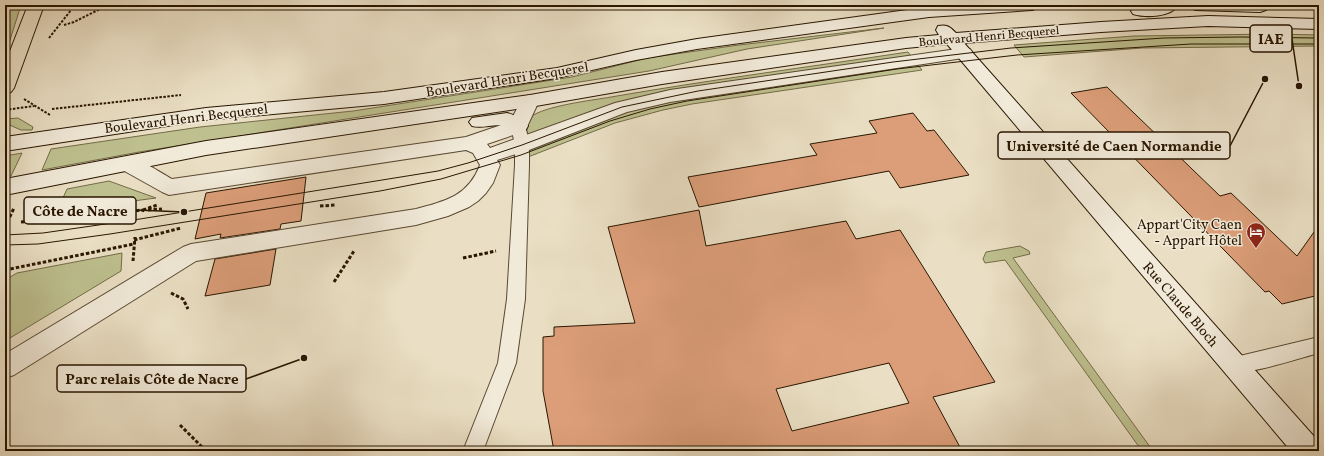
<svg xmlns="http://www.w3.org/2000/svg" width="1324" height="456" font-family="Vollkorn,serif">
<rect width="100%" height="100%" fill="#eadfc4"/>
<filter id="stains"><feTurbulence type="fractalNoise" baseFrequency=".005" numOctaves="4"/><feColorMatrix values="0 0 0 0 .2 0 0 0 0 .09 0 0 0 0 .02 0 0 0 .5 -.17"/></filter>
<radialGradient id="worn" r=".72"><stop offset=".6" stop-color="#630" stop-opacity="0"/><stop offset="1" stop-color="#630" stop-opacity=".3"/></radialGradient>
<path fill="#bec08f" stroke="#746b48" d="M5,5H21L5,56Z
M884,28L747,49L649,71L139,152L42,170L51,149L200,127L353,111L572,77L647,58L739,45Z
M1274,34L1319,35V46L1142,48L1024,57L1014,45L1134,36Z
M908,52L911,56L651,95L527,137C527,131 526,122 531,117C543,106 594,100 611,97C709,80 809,67 908,52Z
M917,64L922,70L692,104L663,110L615,123L528,157V148L617,114L671,101Z
M18,118L33,127L32,130H21L5,123V119Z
M22,153L11,176L5,177V156Z
M109,181L156,198L57,211L67,189Z
M1020,246L1029,251L1030,254L1013,258L1153,451H1142L1005,260L985,263L983,259L986,252Z
M122,253L121,271L5,341V280L17,273Z"/>
<path fill="#dc9e79" stroke="#291600" fill-rule="evenodd" d="M1107,87L1220,196L1231,193L1297,256L1319,225V295L1282,304L1269,291L1265,292L1071,93Z
M913,113L927,131L934,130L969,175L900,188L889,171L699,207L688,177L817,155L810,144L877,133L869,121Z
M306,177L301,221L281,224L280,229L220,238L221,234L195,239L206,193Z
M699,210L706,246L846,221L856,239L900,230L995,382L933,397L962,451H554L543,391V337L554,336V327L635,323L608,227ZM889,363L909,403L792,431L776,389Z
M276,249L270,285L205,296L215,259Z"/>
<g fill="none" stroke-linecap="round" stroke-linejoin="round">
<g stroke="#594831" stroke-width="2">
<path id="lane" d="M518,121L523,123C530,135 529,152 529,165L525,299L516,363L483,451H463L498,363L507,299L515,165V145L511,126L513,123Z
M1319,337V353C1299,358 1245,377 1227,371L1225,365L1227,359Z"/>
</g>
<g stroke="#594831" stroke-width="2">
<path id="street" d="M964,48L970,49L973,53L970,57L670,102L627,112L529,150L497,160L500,165L493,183L486,193L478,201L469,207L448,216L416,225L196,261L14,375L5,378V354L183,247L191,244L416,209C446,201 468,196 480,165L473,153L466,150L169,195L162,192L119,168L116,163L119,158C134,154 158,171 172,179L466,137L510,122L523,97L530,95L537,97L539,101L525,131L487,144L490,148L615,103L670,90Z"/>
</g>
<g stroke="#291600" stroke-width="2">
<path id="secondary" d="M960,5H1040L1038,8L1032,10L929,17L697,49L636,60L557,78L384,104L206,120L5,151V137L206,108L384,92L557,68L636,50L697,39L929,7Z
M1154,5H1179C1171,17 1146,18 1133,14L1131,11L1133,8Z
M1188,5H1267L1268,7L1266,10L1260,12L1196,10L1190,8Z
M1208,16L1319,19V29L1208,26L1101,32L964,43L1319,442V451H1291L947,44L906,48L662,84L530,107L206,155L5,195V179L206,141L530,95L662,72L906,38L939,35L936,30L938,26C947,24 950,27 956,33L1101,22Z
M507,113C515,115 523,119 528,126L525,131C513,134 514,129 504,126C495,123 483,129 472,126L469,122L472,118Z"/>
</g>
<g stroke="#291600" stroke-width="2">
<path id="primary" d="M28,5H44L14,88L11,92L5,94V64Z"/>
</g>
<path stroke="#291600" stroke-width="2" stroke-dasharray="2.5 1.5" stroke-linecap="butt" d="M64,25L74,22L108,5
M49,38L75,5
M24,99L50,115
M52,109L181,95
M5,110L34,106"/>
<path stroke="#291600" stroke-width="3" stroke-dasharray="3.5 2" stroke-linecap="butt" d="M320,206L336,205
M143,210L157,205
M148,210L162,209
M21,222L143,210L142,213
M5,227L14,208
M134,240L181,228
M463,258L496,251
M133,261L135,237
M5,270L134,244
M334,282L354,251
M171,293L183,299L188,309
M180,425L206,451"/>
<use href="#lane" fill="#f1ead9" fill-rule="evenodd"/>
<use href="#street" fill="#f1ead9" fill-rule="evenodd"/>
<use href="#secondary" fill="#f1ead9" fill-rule="evenodd"/>
<use href="#primary" fill="#eadfc4" fill-rule="evenodd"/>
<path stroke="#291600" stroke-width="1" d="M5,235L43,233L140,219L438,171L468,163L522,145L622,107L698,91L893,62L1011,48L1164,38L1240,37L1317,38
M5,245L38,244L110,234L380,191L441,179L521,155L610,121L650,109L687,101L897,69L1017,55L1191,44H1319"/>
</g>
<defs>
<g id="hotel-pin" transform="scale(1)"><path d="M0 17L-7.5 6A9.5 9.5 0 1 1 7.5 6Z" fill="#8f2418" stroke="#f1ead9"/><path d="M-6-4.5h1.5V1H6V5H4.5V3h-9V5H-6ZM-4 0a1.8 1.8 0 1 1 3.6 0ZM.5 0V-2.5h3Q6-2.5 6 0Z" fill="#fff"/></g>
</defs>
<g fill-rule="evenodd">
<use href="#hotel-pin" x="1256" y="232"/>
</g>
<g text-anchor="middle" stroke-width="3" stroke-linejoin="round" paint-order="stroke">
<g font-size="12" fill="#291600" stroke="#f1ead9">
<text transform="translate(989 36) rotate(-5)" y="4">Boulevard Henri Becquerel</text>
</g>
<g font-size="14" fill="#291600" stroke="#f1ead9">
<text transform="translate(507 79) rotate(-9)" y="5">Boulevard Henri Becquerel</text>
<text transform="translate(186 118) rotate(-7)" y="5">Boulevard Henri Becquerel</text>
<text transform="translate(1181 304) rotate(49)" y="5">Rue Claude Bloch</text>
</g>
<g font-size="14" fill="#291600" stroke="#f1ead9" text-anchor="end">
<text x="1242" y="229">Appart'City Caen<tspan x="1242" dy="16">- Appart Hôtel</tspan></text>
</g>
</g>
<path fill="none" stroke="#291600" stroke-width="1.5" d="M1299 86L1292 39M1265 79L1230 146M184 212L136 210M304 358L246 379"/>
<g fill="#291600" stroke="#f1ead9" stroke-width="1.5">
<circle cx="1299" cy="86" r="4"/>
<circle cx="1265" cy="79" r="4"/>
<circle cx="184" cy="212" r="4"/>
<circle cx="304" cy="358" r="4"/>
</g>
<g fill="#f1ead9" stroke="#291600" stroke-width="1.5">
<rect x="1250" y="25" width="42" height="27" rx="4"/>
<rect x="998" y="132" width="232" height="27" rx="4"/>
<rect x="24" y="197" width="112" height="27" rx="4"/>
<rect x="57" y="365" width="189" height="27" rx="4"/>
</g>
<g font-size="15" text-anchor="middle" font-weight="bold" fill="#291600">
<text x="1271" y="44">IAE</text>
<text x="1114" y="151">Université de Caen Normandie</text>
<text x="80" y="216">Côte de Nacre</text>
<text x="152" y="384">Parc relais Côte de Nacre</text>
</g>
<rect width="1324" height="456" fill="none" stroke="#eadfc4" stroke-width="20"/>
<rect x="6" y="6" width="1312" height="444" fill="none" stroke="#291600" stroke-width="2"/>
<rect x="10" y="10" width="1304" height="436" fill="none" stroke="#291600"/>
<rect width="100%" height="100%" filter="url(#stains)"/>
<rect width="100%" height="100%" fill="url(#worn)"/>
</svg>
